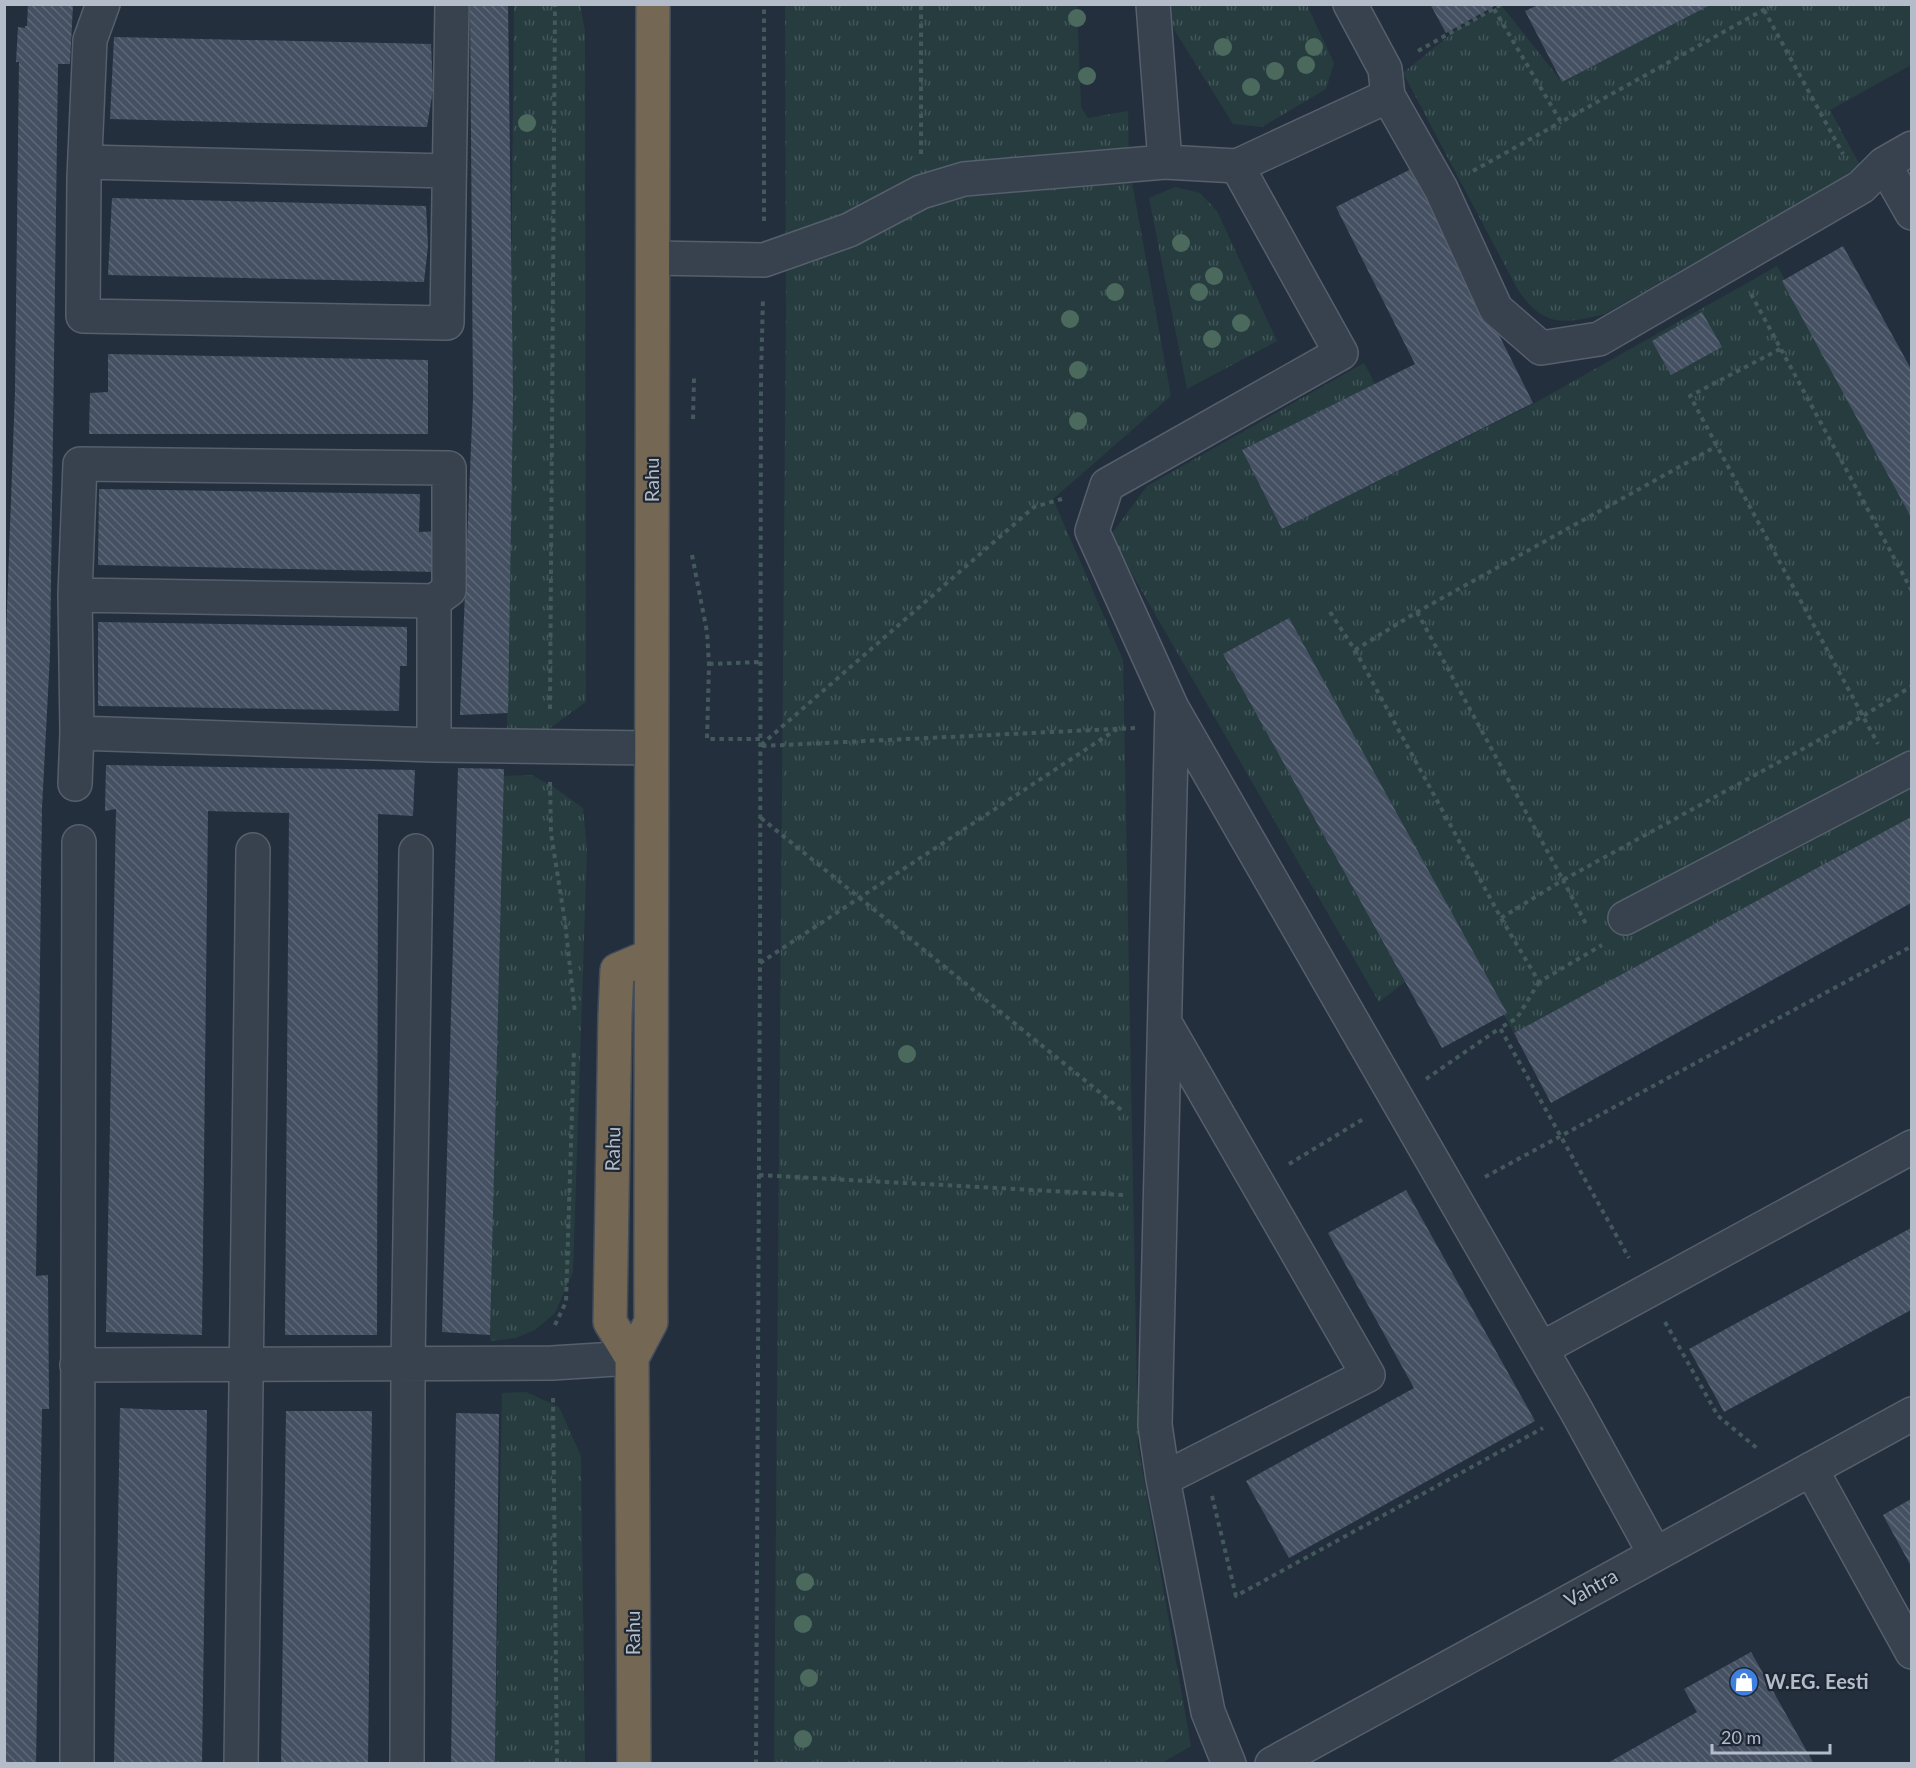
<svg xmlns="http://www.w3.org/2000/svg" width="1916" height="1768" font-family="Lato,sans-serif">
<defs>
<pattern id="grass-tufts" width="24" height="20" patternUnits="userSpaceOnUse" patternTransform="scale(1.5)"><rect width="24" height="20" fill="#263c3f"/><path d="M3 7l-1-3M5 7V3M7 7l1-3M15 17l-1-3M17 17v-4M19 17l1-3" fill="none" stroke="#435659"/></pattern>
<pattern id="building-back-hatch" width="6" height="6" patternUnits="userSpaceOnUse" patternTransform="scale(1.5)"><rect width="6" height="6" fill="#455162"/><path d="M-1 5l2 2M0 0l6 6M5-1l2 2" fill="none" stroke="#5d6877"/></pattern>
</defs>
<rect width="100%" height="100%" fill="#242f3e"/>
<path fill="url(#grass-tufts)" d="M514,5H580L585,31L586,702L539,736L507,730Z
M785,5H1077L1081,107L1088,118L1128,111L1129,166L1171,396L1053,499L1123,660L1138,1446L1191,1746L1160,1764H774L786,312Z
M1169,5H1307L1334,63L1326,89L1262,127L1233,124L1170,23Z
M1501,5L1562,82L1710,5H1911V65L1830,110L1861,167L1605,314C1563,324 1545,328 1518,290L1403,73L1456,30Z
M1175,187L1200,193L1217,211L1277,341L1187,389L1149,198Z
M1777,266L1911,503V821L1514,1033L1288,618L1223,654L1405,982L1379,1002L1110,536L1147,486L1364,363L1375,384L1242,450L1282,529L1533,404Z
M532,775L555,788L583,808L587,849L573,1272L555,1313L535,1330L516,1338L490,1341L503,776Z
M526,1392L559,1407L581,1456L585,1763H495L502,1393Z"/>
<path fill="url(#building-back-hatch)" d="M28,4H73L70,64H58L50,654L42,808L36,1276L48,1275L49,1409H42L36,1764H4V689L15,392L19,62H16L18,27L25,28V26H27Z
M470,4H508L513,397L508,713L460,715L473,398Z
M1430,4H1498L1446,33Z
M1538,5H1710L1562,82L1525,11Z
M114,37L431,44L433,90L427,127L110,119Z
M1415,167L1533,403L1282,529L1242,450L1415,364L1336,207Z
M112,198L426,206L428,246L424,282L108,275Z
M1843,246L1911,369V517L1782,281Z
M1702,312L1722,347L1671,375L1652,341Z
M108,354L428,360V434H89L90,393L108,392Z
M99,489L420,494L419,532L439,531L438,572L98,565Z
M1289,618L1507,1013L1442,1048L1223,654Z
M98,622L407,627V666H400L399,711L98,706Z
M106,765L415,770L413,816L378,814L377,1335H285L289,813L208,811L202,1335L106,1332L116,809L105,811Z
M458,768L504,769L490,1335L442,1332Z
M1911,817V903L1551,1103L1514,1033Z
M1406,1190L1535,1421L1289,1558L1246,1481L1414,1388L1328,1233Z
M1911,1228V1310L1724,1412L1689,1349Z
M120,1408L164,1410H207L202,1764H114Z
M286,1411H372L368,1764H281Z
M456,1413L499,1414L495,1764H451Z
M1911,1499V1566L1883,1515Z
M1751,1652L1814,1764H1606L1697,1712L1684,1689Z"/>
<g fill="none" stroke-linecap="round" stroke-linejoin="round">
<g stroke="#565f6c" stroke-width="36">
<path id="minor" d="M103,4L90,40L84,178L83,316L447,323L452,4
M1153,4L1165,162
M1350,4L1385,69L1388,96
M1912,148L1884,164L1912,213
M85,162L449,171
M654,258L764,260L849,230L921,192L964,179L1165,162L1237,166L1388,96L1441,189L1496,309L1541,348L1599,339L1861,187L1884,164
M434,601L75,595L80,464L449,468V590L434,601V745
M1172,708L1576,1410L1655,1554
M77,733L434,745L650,748
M75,784L77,733L75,595
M1625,918L1912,768
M1541,1349L1912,1147
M77,1365L552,1363L632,1358
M1811,1469L1912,1652
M1163,1479L1368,1375L1165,1023
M77,1764L79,842
M241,1764L253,850
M407,1764L408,1363L416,851
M1229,1764L1208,1712L1163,1479L1155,1425L1172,708L1092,531L1107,485L1341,353L1237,166
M1272,1764L1912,1414"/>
</g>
<g stroke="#434c59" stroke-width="36">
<path id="highway" d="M632,1358L610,1322L615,1015L617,970L650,956
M634,1764L632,1358L651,1322C649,883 654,444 653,4"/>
</g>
<path stroke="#44595c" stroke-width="4" stroke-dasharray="4.5 4.5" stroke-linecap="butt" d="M1494,9L1561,122L1774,4
M1764,10L1843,154
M1418,51L1502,4
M921,154V4
M1473,171L1561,122
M764,221V4
M1751,294L1912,591
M1780,349L1690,396L1878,744
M693,419L694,378
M692,555L707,632L709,664L707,739H761
M1330,612L1355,650L1501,918L1539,982L1602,945
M1417,612L1563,880L1863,716L1912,686
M1355,650L1417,612L1717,446
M709,664L761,662
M550,709L555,4
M761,745L1034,507L1062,499
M762,746L1135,728
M550,782L551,833L565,922L575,1013
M761,818L1124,1112
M1501,918L1563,880L1587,926
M760,963L1117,729
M1539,982L1517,1018L1500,1028L1629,1258
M1426,1079L1500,1028
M1289,1164L1365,1118
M759,1175L1124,1195
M1485,1177L1912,946
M1665,1322L1718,1416L1758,1449
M555,1325L566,1302L574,1050
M553,1398L557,1764
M1212,1496L1236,1596L1543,1428
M756,1764L760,963L761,378L763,297"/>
<use href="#minor" stroke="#38414e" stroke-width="33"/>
<use href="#highway" stroke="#746855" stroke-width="33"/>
</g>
<g fill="#4b6a5d">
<circle cx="1077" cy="18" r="9"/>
<circle cx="1223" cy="47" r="9"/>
<circle cx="1314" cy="47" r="9"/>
<circle cx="1306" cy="65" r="9"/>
<circle cx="1275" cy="71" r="9"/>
<circle cx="1087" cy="76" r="9"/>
<circle cx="1251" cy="87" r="9"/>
<circle cx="527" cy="123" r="9"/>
<circle cx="1181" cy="243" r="9"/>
<circle cx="1214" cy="276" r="9"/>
<circle cx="1115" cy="292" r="9"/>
<circle cx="1199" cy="292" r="9"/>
<circle cx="1070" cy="319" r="9"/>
<circle cx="1241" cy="323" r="9"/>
<circle cx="1212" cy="339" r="9"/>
<circle cx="1078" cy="370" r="9"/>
<circle cx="1078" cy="421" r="9"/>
<circle cx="907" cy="1054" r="9"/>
<circle cx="805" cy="1582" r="9"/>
<circle cx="803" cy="1624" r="9"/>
<circle cx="809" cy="1678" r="9"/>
<circle cx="803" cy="1739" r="9"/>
</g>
<defs>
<g id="shop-disc" transform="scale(1.5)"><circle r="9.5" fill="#3f7fe0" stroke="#1d2633"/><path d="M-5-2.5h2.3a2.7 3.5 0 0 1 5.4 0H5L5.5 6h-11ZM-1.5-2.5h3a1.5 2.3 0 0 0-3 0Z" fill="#fff"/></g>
</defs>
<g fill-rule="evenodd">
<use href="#shop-disc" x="1744" y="1682"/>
</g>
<g text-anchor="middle" stroke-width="4.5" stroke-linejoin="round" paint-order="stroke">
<g font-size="20" fill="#b4bcc9" stroke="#1d2633">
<text transform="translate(652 480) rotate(-90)" y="7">Rahu</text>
<text transform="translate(613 1149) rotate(-89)" y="7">Rahu</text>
<text transform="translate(1591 1588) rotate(-29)" y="7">Vahtra</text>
<text transform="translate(633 1633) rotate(-90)" y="7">Rahu</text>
</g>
<g font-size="20" font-weight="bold" fill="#b4bcc9" stroke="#1d2633" text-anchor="start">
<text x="1765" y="1689">W.EG. Eesti</text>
</g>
</g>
<rect width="1916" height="1768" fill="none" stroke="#b4bcc9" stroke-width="12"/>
<path d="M1712 1744v9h118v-9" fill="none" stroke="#b4bcc9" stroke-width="3"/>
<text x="1721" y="1744" font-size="18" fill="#b4bcc9" stroke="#1d2633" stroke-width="4.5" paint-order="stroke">20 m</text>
</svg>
